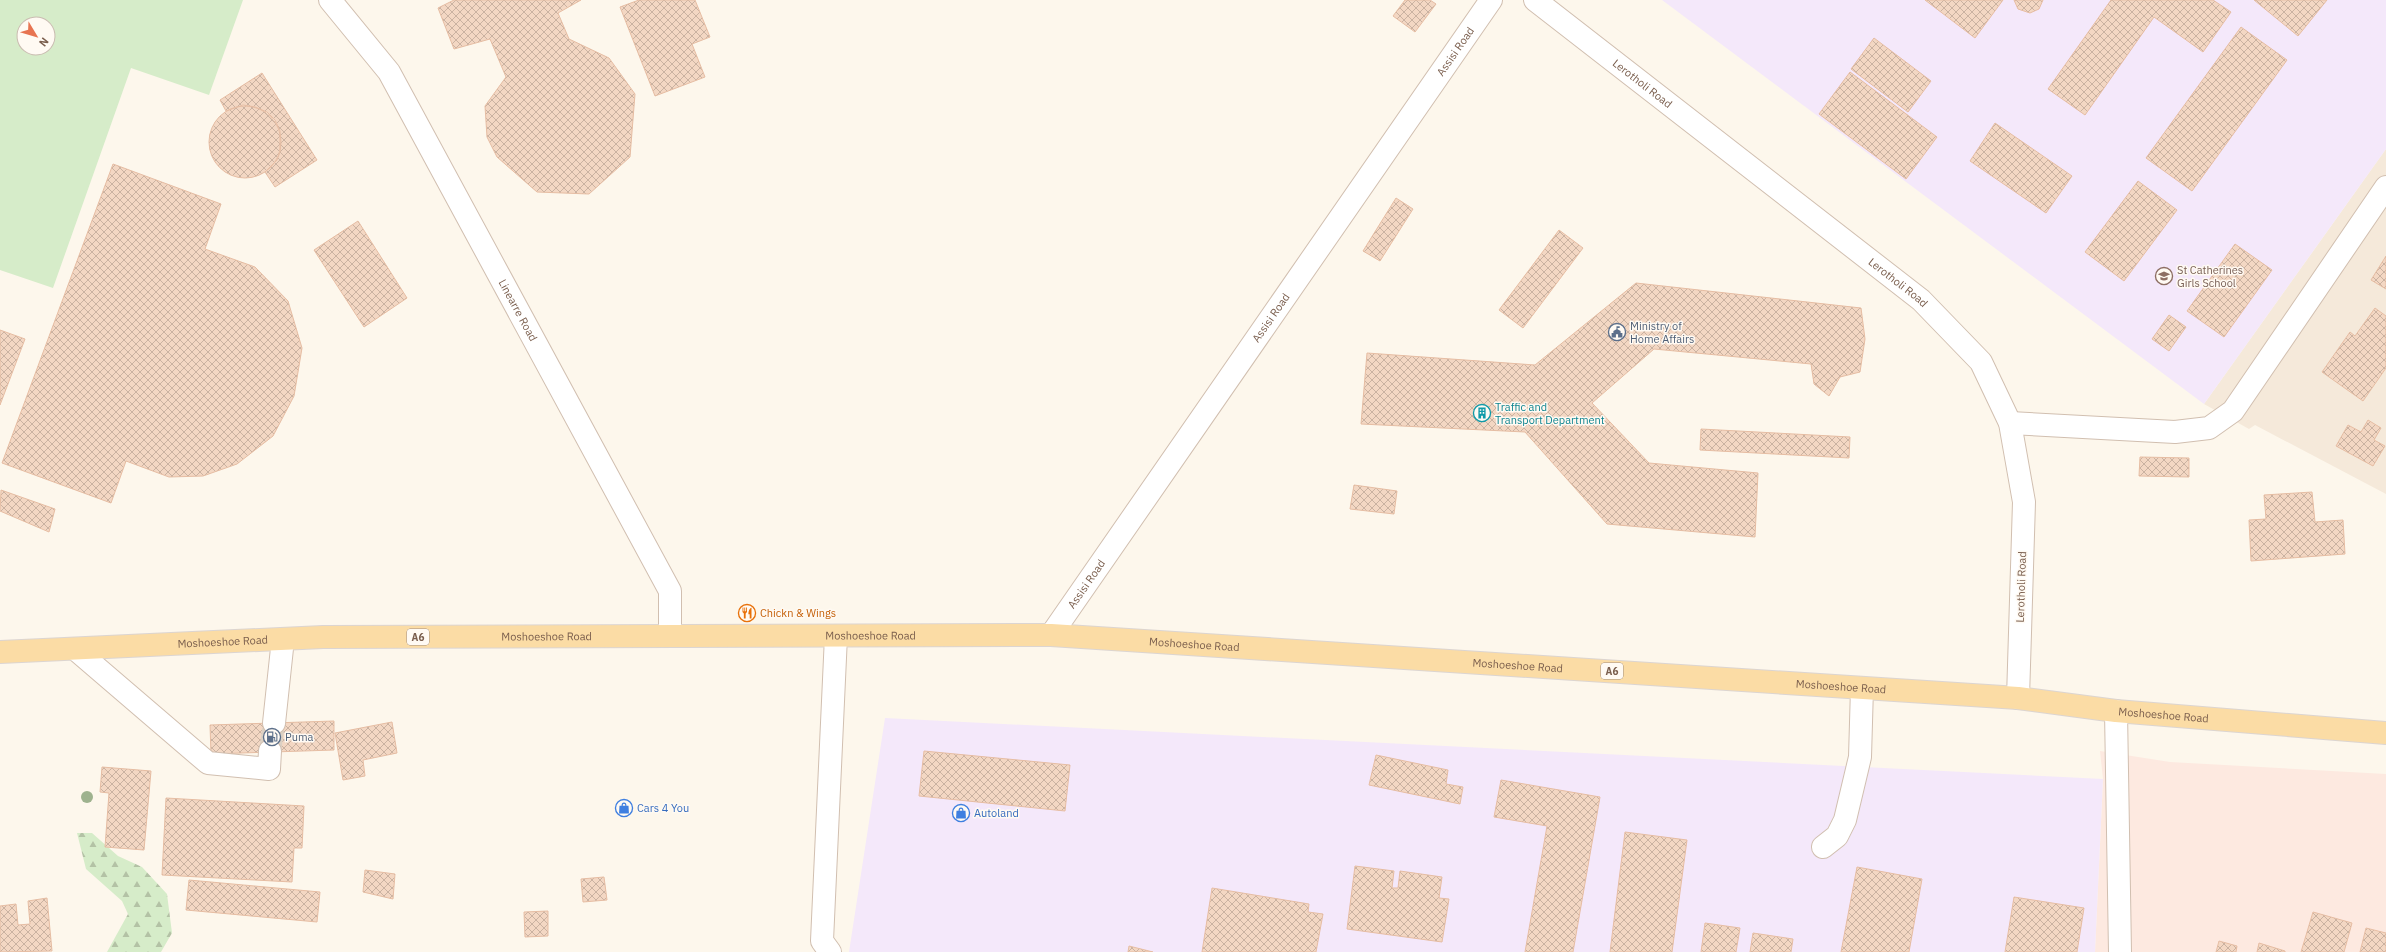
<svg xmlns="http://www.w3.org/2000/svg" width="2386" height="952" font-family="'IBM Plex Sans',sans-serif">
<defs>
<pattern id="forest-firs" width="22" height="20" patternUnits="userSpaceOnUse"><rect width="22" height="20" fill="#d6ecc9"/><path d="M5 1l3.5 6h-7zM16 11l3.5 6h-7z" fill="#b3c2a5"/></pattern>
<pattern id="building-cross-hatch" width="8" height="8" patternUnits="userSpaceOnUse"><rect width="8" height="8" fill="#f3d7c3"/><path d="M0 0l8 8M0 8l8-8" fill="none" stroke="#cab2a1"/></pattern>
</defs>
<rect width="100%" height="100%" fill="#fdf7ec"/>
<path fill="#f5e9da" d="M2386,149V494L2255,425L2249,429L2204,404Z"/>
<path fill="#fde9e0" d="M2100,751L2170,762L2386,774V952H2095L2103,779Z"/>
<path fill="#f4e8fa" d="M1662,0H2386V149L2204,404Z
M885,718L2103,779L2095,952H849Z"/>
<path fill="url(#forest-firs)" d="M77,833H92L118,856L142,867L167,894L172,933L161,952H107L128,914L122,901L86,869Z"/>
<path fill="#d6ecc9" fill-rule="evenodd" d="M0,0H243L209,95L131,68L53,288L0,270ZM24,24H48V48H24Z"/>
<path fill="url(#building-cross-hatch)" stroke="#e6bda3" d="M454,0H581L558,13L569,39L609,58L635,94L630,157L589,194L537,192L497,157L487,137L485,106L506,77L490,39L454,49L438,8Z
M639,0H695L710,37L692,44L705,77L655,96L620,7Z
M1405,0H1430L1436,4L1415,32L1393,16Z
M1925,0H2003L1975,38Z
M2014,0H2043L2039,9L2030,13L2018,9Z
M2111,0H2213L2231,12L2203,52L2154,17L2085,115L2048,89Z
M2254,0H2327L2298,36Z
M2241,27L2287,60L2192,191L2146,158Z
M1874,38L1931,81L1908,112L1851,69Z
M1850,72L1937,137L1906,179L1819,114Z
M262,73L317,160L275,187L265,172L277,160L280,152V131L275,120L267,112L255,107L243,105L226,111L220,100Z
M209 142a36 36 0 1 1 72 0a36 36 0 1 1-72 0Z
M1995,123L2072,176L2046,213L1970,161Z
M113,164L221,204L205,249L255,267L288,301L302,348L294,396L273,436L237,464L203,476L169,477L126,461L111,503L2,463Z
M2138,181L2177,210L2124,281L2085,252Z
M1396,198L1413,209L1380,261L1363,251Z
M358,221L407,298L364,327L314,250Z
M1559,230L1583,248L1523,328L1499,310Z
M2235,244L2272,270L2224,337L2187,311Z
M2386,256V289L2371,280Z
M1636,283L1861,308L1865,339L1860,372L1840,377L1829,396L1814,384L1811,364L1654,349L1592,403L1649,463L1758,473L1755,537L1607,524L1525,432L1361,424L1367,353L1535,365Z
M2375,308L2386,316V368L2363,401L2322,372L2350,332L2355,336Z
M2169,315L2186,327L2169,351L2152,339Z
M0,330L25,339L0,405Z
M2368,420L2381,428L2374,440L2385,446L2373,466L2336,446L2348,425L2361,432Z
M1701,429L1850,437L1849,458L1700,450Z
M2140,457L2189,458V477L2139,476Z
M1354,485L1397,491L1394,514L1350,509Z
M1,490L55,509L49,532L0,511Z
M2312,492L2315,522L2343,520L2345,554L2251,561L2249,520L2266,519L2264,495Z
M334,721V750L211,754L210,725Z
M392,722L397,753L363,760L365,776L343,780L335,733Z
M924,751L1070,765L1065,811L919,796Z
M1376,755L1448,770L1446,784L1463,787L1460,804L1369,785Z
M102,767L151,771L144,850L105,847L109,793L100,792Z
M1501,780L1600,797L1573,952H1525L1547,826L1494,817Z
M166,798L304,806L302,848H294L292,882L162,875Z
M1625,832L1687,840L1672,952H1610Z
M1355,866L1394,871L1392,888H1398L1400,871L1442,877L1439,898L1449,899L1442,942L1347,929Z
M1857,867L1922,879L1909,952H1841Z
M365,870L395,874L393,899L363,892Z
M604,877L607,900L583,902L581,879Z
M189,880L320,892L317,922L186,910Z
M1212,888L1309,904L1308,912L1323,914L1316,952H1202Z
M2014,897L2084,908L2077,952H2005Z
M47,898L52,951L0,952V906L16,904L18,925L30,924L28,901Z
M548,911V936L525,937L524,912Z
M2313,912L2352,923L2344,952H2301Z
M1705,923L1740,928L1736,952H1701Z
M2366,928L2386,933V952H2360Z
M1753,933L1793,939L1791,952H1750Z
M2219,941L2237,946L2236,952H2216Z
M2259,943L2285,951V952H2257Z
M1129,946L1153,952H1128Z"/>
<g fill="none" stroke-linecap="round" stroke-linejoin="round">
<path stroke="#dcd1c4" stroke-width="22" stroke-dasharray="22 11" stroke-linecap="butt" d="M270,751L274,723"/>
<g stroke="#d1bfb0" stroke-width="24">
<g id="minor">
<path id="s1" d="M330,0L389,72L670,591V636"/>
<path id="s2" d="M1535,0L1921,300L1981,362L2010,423L2024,502L2018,698"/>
<path d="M2010,423L2175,432L2209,428L2233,411L2386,187"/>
<path id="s3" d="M1051,635L1491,0"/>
<path d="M75,649L208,763L269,769L270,751"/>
<path d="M2116,711L2120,952"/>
<path d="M274,723L283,639"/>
<path d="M1823,847L1837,836L1845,820L1860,757L1862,688"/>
<path d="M830,952L822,941L836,636"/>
</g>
</g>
<g stroke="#dcd5d1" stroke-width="24">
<g id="major">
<path id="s4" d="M0,652L323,637L1051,635L2018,698L2116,711L2386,733"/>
</g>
</g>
<use href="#minor" stroke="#fff" stroke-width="22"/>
<use href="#major" stroke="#fbdca5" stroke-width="22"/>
</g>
<circle fill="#9eb28e" cx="87" cy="797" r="6"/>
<defs>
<g id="school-ring" transform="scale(0.9)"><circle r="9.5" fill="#fffaf3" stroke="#8d6e63" stroke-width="1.5"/><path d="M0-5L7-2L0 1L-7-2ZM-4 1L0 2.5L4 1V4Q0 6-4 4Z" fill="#8d6e63"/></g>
<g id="civic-ring" transform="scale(0.9)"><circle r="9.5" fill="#fffaf3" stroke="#5c6f8a" stroke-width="1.5"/><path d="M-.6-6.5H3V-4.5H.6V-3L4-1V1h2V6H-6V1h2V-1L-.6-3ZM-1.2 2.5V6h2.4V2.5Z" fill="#5c6f8a"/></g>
<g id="building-ring" transform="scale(0.9)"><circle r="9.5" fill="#fffaf3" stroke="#0f9aa8" stroke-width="1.5"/><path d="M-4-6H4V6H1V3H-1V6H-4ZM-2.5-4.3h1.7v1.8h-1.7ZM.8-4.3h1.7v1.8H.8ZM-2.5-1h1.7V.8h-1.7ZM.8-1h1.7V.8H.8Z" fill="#0f9aa8"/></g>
<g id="restaurant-ring" transform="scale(0.9)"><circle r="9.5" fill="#fffaf3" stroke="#e8710a" stroke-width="1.5"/><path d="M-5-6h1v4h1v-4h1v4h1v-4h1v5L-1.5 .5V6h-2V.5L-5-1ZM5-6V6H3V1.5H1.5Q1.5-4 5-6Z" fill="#e8710a"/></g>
<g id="fuel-ring" transform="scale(0.9)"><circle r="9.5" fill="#fffaf3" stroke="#5c6f8a" stroke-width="1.5"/><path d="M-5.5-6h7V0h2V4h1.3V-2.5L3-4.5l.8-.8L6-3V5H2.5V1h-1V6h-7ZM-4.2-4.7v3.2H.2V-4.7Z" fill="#5c6f8a"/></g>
<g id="shop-ring" transform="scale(0.9)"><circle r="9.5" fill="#fffaf3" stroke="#3f7fe0" stroke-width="1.5"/><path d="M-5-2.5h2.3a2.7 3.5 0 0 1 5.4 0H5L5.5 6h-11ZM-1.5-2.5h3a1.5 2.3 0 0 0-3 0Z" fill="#3f7fe0"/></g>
</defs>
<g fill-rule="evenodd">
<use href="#school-ring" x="2164" y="276"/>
<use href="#civic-ring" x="1617" y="332"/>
<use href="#building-ring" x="1482" y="413"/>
<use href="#restaurant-ring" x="747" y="613"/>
<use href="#fuel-ring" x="272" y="737"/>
<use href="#shop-ring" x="624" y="808"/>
<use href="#shop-ring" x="961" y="813"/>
</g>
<g text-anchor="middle" stroke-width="3" stroke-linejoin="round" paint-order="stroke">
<g fill="#fffaf3" stroke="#a28d7f" stroke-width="1">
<rect x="407" y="629" width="22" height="16" rx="3"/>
<rect x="1601" y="663" width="22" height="16" rx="3"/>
</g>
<g font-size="10" font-weight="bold" fill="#7a5e4d">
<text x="418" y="641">A6</text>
<text x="1612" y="675">A6</text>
</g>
<g font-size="11" fill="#7a5e4d" stroke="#fffaf3">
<text dy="4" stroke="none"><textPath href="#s3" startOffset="710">Assisi Road</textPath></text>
<text dy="4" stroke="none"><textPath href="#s2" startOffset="136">Lerotholi Road</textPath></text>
<text dy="4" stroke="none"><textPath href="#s2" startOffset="460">Lerotholi Road</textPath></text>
<text dy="4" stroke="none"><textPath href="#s1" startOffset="364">Linearre Road</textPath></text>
<text dy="4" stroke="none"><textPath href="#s3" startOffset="386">Assisi Road</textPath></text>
<text dy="4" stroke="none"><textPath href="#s3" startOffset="62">Assisi Road</textPath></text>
<text transform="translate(2021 587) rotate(-88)" y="4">Lerotholi Road</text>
<text dy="4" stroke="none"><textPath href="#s4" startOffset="547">Moshoeshoe Road</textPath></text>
<text dy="4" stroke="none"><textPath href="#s4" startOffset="871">Moshoeshoe Road</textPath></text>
<text dy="4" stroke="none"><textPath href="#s4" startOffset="223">Moshoeshoe Road</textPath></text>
<text dy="4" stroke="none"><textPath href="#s4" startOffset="1195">Moshoeshoe Road</textPath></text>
<text dy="4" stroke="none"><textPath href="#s4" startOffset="1519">Moshoeshoe Road</textPath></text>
<text dy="4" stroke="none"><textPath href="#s4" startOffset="1843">Moshoeshoe Road</textPath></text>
<text dy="4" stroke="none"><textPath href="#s4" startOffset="2167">Moshoeshoe Road</textPath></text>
</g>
<g font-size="11" fill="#785e54" stroke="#fffaf3" text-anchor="start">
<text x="2177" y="274">St Catherines<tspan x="2177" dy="13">Girls School</tspan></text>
</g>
<g font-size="11" fill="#4e5e75" stroke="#fffaf3" text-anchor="start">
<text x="1630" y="330">Ministry of<tspan x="1630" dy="13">Home Affairs</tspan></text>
<text x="285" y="741">Puma</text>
</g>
<g font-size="11" fill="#0d838f" stroke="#fffaf3" text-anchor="start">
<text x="1495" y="411">Traffic and<tspan x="1495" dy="13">Transport Department</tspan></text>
</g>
<g font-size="11" fill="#c56008" stroke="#fffaf3" text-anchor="start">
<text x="760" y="617">Chickn &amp; Wings</text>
</g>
<g font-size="11" fill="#366cbe" stroke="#fffaf3" text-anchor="start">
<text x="637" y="812">Cars 4 You</text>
<text x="974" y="817">Autoland</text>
</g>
</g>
<g transform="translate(36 36) rotate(128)"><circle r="19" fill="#fffaf3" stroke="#cabcb1"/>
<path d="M0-3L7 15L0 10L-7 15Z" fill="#e77451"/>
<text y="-6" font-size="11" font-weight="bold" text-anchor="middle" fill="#7a5e4d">N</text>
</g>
</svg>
